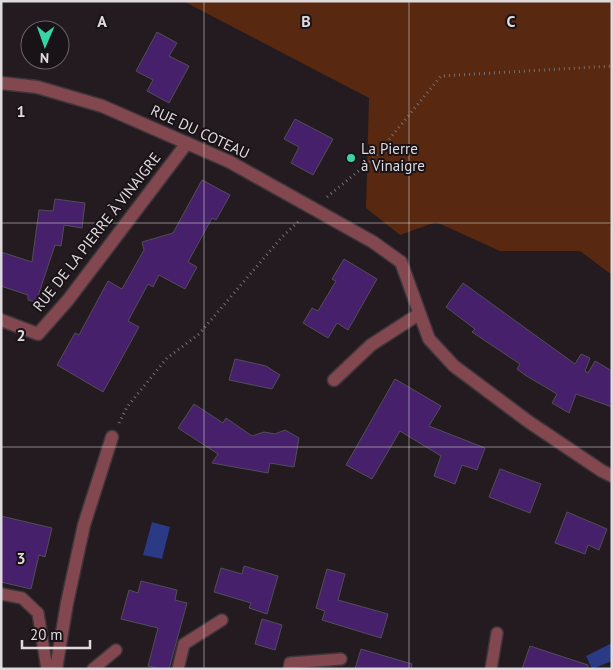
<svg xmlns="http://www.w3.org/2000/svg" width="613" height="670" font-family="'PT Sans',sans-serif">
<rect width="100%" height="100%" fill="#231b20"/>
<path fill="#582810" d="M183,1H612V219L609,224L612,226V275L580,251H500L436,222L400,235L366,208L369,98Z"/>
<path fill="#2a3a84" d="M152,522L170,527L162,559L143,555Z
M612,643V661L592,669L586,656Z"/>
<path fill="#46206a" stroke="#514e57" d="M157,32L177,43L169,56L189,66L169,103L147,91L153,80L136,71Z
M295,119L333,139L313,175L291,163L299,147L284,139Z
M202,180L230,195L216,220L212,218L188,262L197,267L185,289L159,275L153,287L148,284L128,321L139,327L103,392L57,365L75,333L79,335L108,281L122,289L144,250L142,242L173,233Z
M55,199L85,203L82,228L64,225L61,246L55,245L36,302L28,300V295L1,286V252L32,262L39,210L53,211Z
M344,259L377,279L348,330L337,323L328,338L303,323L312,308L318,311L336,281L332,279Z
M463,283L575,364L581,354L590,358L585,371L588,373L595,361L612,371V407L576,394L569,413L552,403L557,394L525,375L517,369L520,364L472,332L475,329L446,307Z
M235,359L266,366L280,375L272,389L229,380Z
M395,379L441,406L429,426L485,448L477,470L462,465L455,484L434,476L441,456L400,431L372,479L346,465Z
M194,404L223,423L226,418L252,436L264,432L275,434L285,430L299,438L294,467L270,463L268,473L212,463L218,454L178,428Z
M500,469L541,484L530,513L489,497Z
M567,512L607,529L599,550L588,545L585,554L555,543Z
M1,516L52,528L45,557L39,555L31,589L1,582Z
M244,566L278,576L267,614L249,608L251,603L214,592L221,568L242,574Z
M327,569L345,574L338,600L388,614L381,638L322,620L325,611L316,608Z
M141,581L177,590L175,600L187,603L169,669H160L148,666L158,628L121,619L129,590L138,593Z
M262,619L282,625L275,650L255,644Z
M530,646L588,665V669H522Z
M361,649L412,664L411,669H355Z"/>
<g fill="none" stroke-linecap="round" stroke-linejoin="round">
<g stroke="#3d363a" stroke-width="14">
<path id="service" d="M1,594L22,598L38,613L47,669
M93,669L116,650
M178,669L184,644L222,620
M289,669L290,663L341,659
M491,669L497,633"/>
</g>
<g stroke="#3d363a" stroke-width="15">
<path id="minor" d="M1,83L37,87L102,106L230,162L373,242L401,262L429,339L454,366L529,422L602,471L612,476
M1,320L38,334L68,300L187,143
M334,380L371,345L419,314
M56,669L67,603L84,525L112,437"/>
</g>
<path stroke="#766f73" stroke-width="3" stroke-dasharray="1 4" stroke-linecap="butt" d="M327,197L373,159L441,76L612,66
M119,423L127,407L167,358L199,334L282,237L300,220"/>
<use href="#service" stroke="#83474f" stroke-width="11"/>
<use href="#minor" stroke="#83474f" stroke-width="12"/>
</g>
<path fill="none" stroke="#dfdadd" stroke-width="1" stroke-opacity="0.55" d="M204,1V669M409,1V669M1,223H612M1,447H612"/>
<circle fill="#37d4a6" stroke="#191217" stroke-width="2" cx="351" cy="158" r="5"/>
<g text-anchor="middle" stroke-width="4" stroke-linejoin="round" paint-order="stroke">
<g font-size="15" fill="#dfdadd" stroke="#191217">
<text transform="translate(200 132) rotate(25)" y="5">RUE DU COTEAU</text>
<text transform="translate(97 232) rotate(-52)" y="5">RUE DE LA PIERRE À VINAIGRE</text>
</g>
<g font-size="15" fill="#dfdadd" stroke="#191217" text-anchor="start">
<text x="361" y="154">La Pierre<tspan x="361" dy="17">à Vinaigre</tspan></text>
</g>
</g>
<g font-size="16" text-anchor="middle" font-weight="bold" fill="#dfdadd" stroke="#191217" stroke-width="4" stroke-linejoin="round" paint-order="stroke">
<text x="102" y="27">A</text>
<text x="306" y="27">B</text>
<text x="511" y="27">C</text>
<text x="21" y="117">1</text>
<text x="21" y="341">2</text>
<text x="21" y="564">3</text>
</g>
<rect width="613" height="670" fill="none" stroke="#dfdadd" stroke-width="5"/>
<g transform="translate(45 45) rotate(182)"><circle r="24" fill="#191217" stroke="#686266"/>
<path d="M0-4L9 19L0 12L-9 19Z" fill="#37d4a6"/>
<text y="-8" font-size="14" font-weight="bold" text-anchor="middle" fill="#dfdadd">N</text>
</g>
<path d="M22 640v8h68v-8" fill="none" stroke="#dfdadd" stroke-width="2.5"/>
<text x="30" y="640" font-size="15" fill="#dfdadd" stroke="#191217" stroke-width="4" paint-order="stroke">20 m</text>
</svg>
